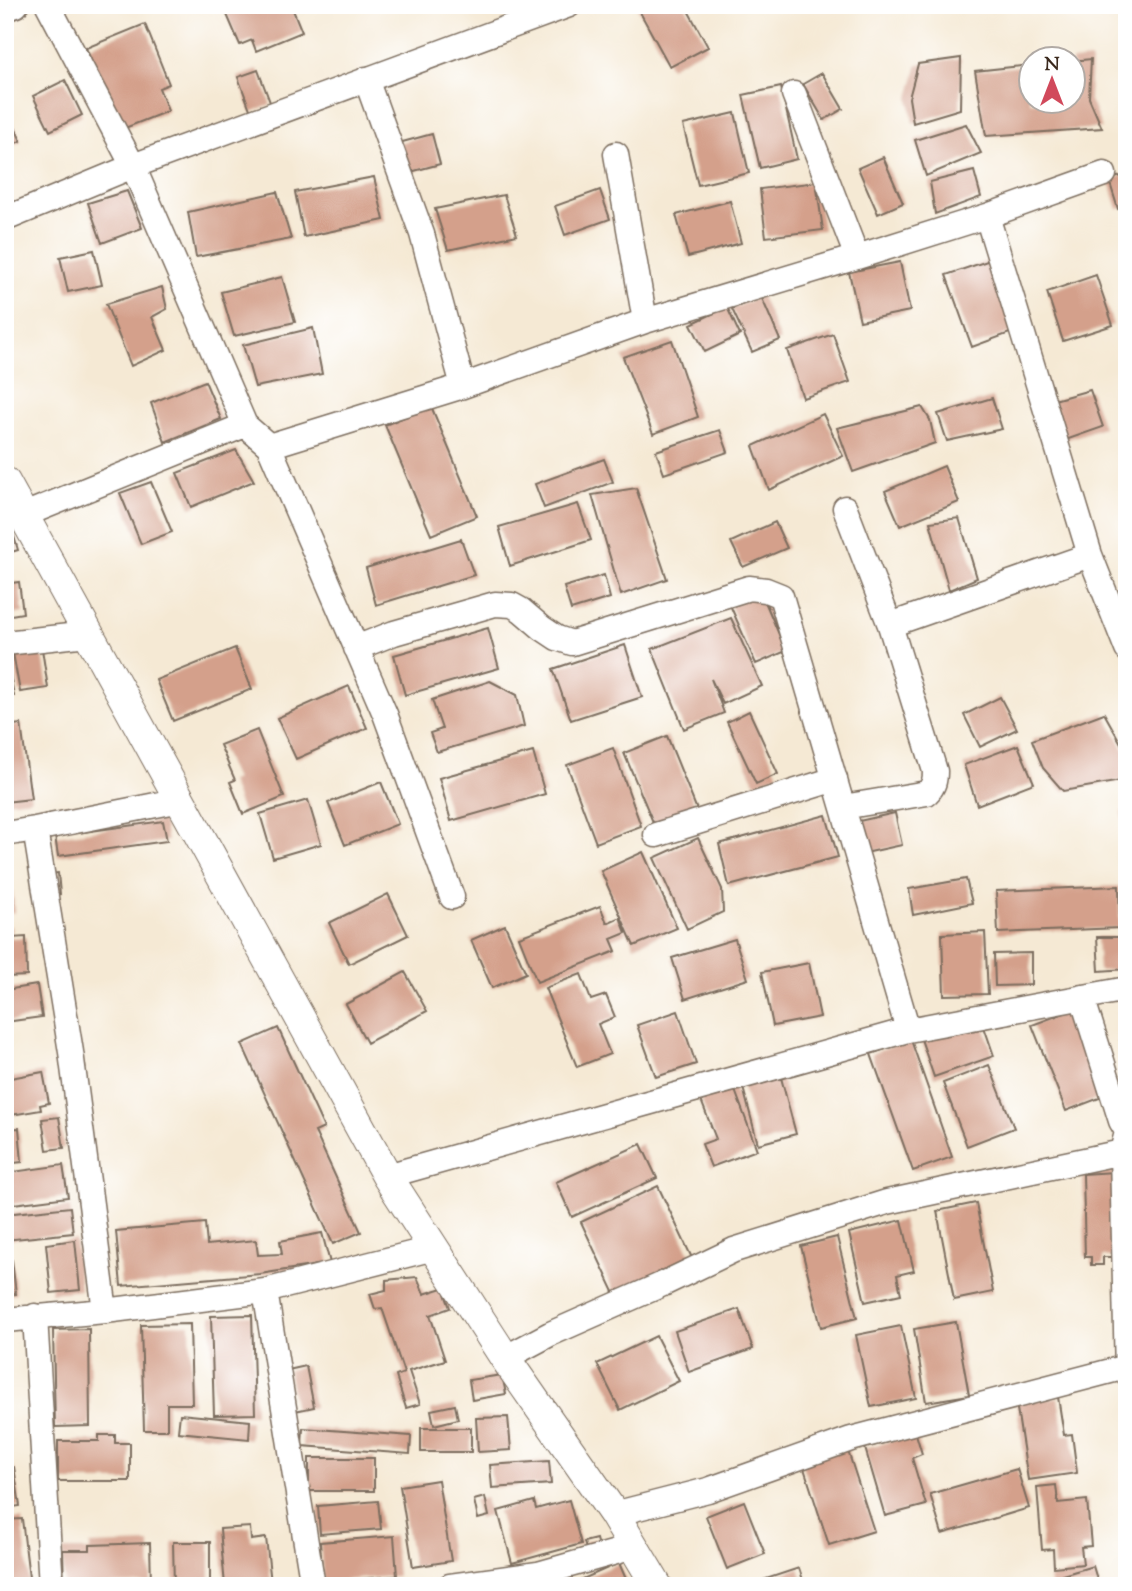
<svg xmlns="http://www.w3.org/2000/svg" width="1132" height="1591" font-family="'Sorts Mill Goudy',serif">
<rect width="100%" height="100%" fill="#fff"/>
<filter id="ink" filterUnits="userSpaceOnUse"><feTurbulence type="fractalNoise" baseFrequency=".0143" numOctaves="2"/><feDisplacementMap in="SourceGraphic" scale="14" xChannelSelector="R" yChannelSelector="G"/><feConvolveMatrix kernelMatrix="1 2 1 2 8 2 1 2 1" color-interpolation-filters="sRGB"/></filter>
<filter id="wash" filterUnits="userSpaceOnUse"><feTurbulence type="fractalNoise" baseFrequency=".00686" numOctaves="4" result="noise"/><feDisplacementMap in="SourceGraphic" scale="28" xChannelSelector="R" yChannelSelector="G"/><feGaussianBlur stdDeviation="1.57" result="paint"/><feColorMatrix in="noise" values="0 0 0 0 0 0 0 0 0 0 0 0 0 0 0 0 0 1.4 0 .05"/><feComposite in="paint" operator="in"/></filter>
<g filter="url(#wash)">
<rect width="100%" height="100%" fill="#f5e9d4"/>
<g id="blocks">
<path fill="#d4a08b" d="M236,5H291L302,32L256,51L252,40L240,45L225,10Z
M636,5H685L708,47L670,67Z
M145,24L169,84L159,88L168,111L120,130L86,48Z
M961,58L960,109L913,123L909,98L918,64Z
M1091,59L1089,98L1102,128L986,136L975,71L1030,65V102H1072V61Z
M258,70L271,105L251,112L238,77Z
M822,73L843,109L824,120L803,84Z
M65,80L82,115L50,131L33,96Z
M781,87L797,159L760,168L743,95Z
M5,105L21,141L5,147Z
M735,113L749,173L698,185L683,125Z
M966,124L981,153L926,176L915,140Z
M432,134L440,164L403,174L395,144Z
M883,157L903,203L878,214L858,168Z
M974,171L981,197L935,214L930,182Z
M1127,174V207L1118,209L1109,180Z
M374,177L384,220L304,237L295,192Z
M816,182L823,230L766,237L760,189Z
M600,190L610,219L565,235L555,206Z
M127,191L142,228L102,243L88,203Z
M277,192L291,239L196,257L188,212Z
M504,195L517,235L448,250L435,209Z
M730,201L741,243L688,257L676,215Z
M94,250L102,285L68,292L60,257Z
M993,259L1018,330L972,347L946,275Z
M900,262L910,311L860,321L849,272Z
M1096,275L1113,325L1063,341L1047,292Z
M282,277L295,322L234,336L221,292Z
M162,287L167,309L152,317L166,350L131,366L106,304Z
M761,296L780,340L752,352L732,309Z
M727,307L740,335L705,352L691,324Z
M313,328L322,374L255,387L243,345Z
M833,334L850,382L803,398L787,350Z
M672,340L698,417L653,434L623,357Z
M205,381L221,419L165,442L151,403Z
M1090,390L1103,427L1060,442L1047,402Z
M992,398L1002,429L947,441L938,414Z
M431,406L477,516L431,535L385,425Z
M922,407L930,420L935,443L853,472L837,428Z
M823,414L843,456L769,490L753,446Z
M720,430L728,452L664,474L656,451Z
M236,450L254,481L191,507L177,473Z
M604,459L613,482L544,508L535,484Z
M944,466L959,502L900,526L885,491Z
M151,482L172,532L141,544L120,493Z
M636,488L667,579L621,595L592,495Z
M578,504L591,540L510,566L499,527Z
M959,518L977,578L949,590L930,522Z
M775,522L787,548L743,567L731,542Z
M13,533L18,550L5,554V536Z
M461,539L474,575L376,605L366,568Z
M604,575L610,598L571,610L564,587Z
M19,582L23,613L5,616V584Z
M761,592L786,651L756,664L730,605Z
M731,618L762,686L723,704L711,679L724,713L684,729L652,649Z
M488,628L499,668L405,695L394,655Z
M625,645L642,697L571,720L553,669Z
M235,648L252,689L173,721L156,680Z
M42,649L48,688L20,692L13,653Z
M5,657H7L14,696L5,698Z
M490,681L517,695L524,726L437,752L430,733L442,729L432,700Z
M349,686L367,728L296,759L277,718Z
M1000,697L1017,729L980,747L964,715Z
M749,711L778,774L756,784L727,722Z
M1104,713L1127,754V780L1063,791L1043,768L1032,740Z
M21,724L31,799L5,802V726Z
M257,730L284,797L243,814L230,782L235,780L220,745Z
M667,736L697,810L655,827L624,753Z
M1018,745L1034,783L977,805L964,765Z
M613,748L641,826L596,843L567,765Z
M533,752L545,794L451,821L439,778Z
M381,782L398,824L345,845L328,803Z
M308,800L321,844L273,858L260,814Z
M1127,811V833H1126L1121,812Z
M895,813L902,845L865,853L859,821Z
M826,815L838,857L729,886L719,844Z
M163,821L167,841L58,856L55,836Z
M698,838L722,889L723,912L687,929L654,858Z
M643,852L677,928L634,946L601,871Z
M58,873L60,894L51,895L49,874Z
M5,875H12L14,913H5Z
M966,879L972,903L913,915L909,889Z
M1119,886L1120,928L998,933L996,891Z
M388,894L408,935L349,964L329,923Z
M600,906L607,923L620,917L626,933L611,939L616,951L537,982L519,937Z
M505,925L526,973L492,988L471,940Z
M11,926V938L26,937L27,976L5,977V927Z
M985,932L988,994L944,995L942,934Z
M1097,937H1127V969L1099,971Z
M735,939L748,979L685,999L672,958Z
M1031,953V985L995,986L994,954Z
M809,963L820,1017L773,1026L762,972Z
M405,972L427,1011L367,1043L346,1004Z
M581,974L591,1000L606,995L615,1017L598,1024L610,1054L577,1067L545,988Z
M37,985L42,1017L5,1022V990Z
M1078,1008L1110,1094L1066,1111L1032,1025Z
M678,1011L696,1064L656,1077L637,1025Z
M981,1018L994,1056L934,1077L921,1039Z
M278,1028L324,1128L315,1132L361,1232L333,1244L242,1044Z
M911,1040L952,1157L913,1171L871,1054Z
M1120,1041H1127V1056H1124Z
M989,1065L1014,1128L967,1146L943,1083Z
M779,1070L796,1134L758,1144L741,1080Z
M43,1072L49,1103L40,1105L41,1110L5,1116V1079Z
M732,1082L757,1150L711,1167L702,1144L716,1139L699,1095Z
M59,1117L64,1148L47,1150L42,1119Z
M19,1128L22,1162L5,1164V1129Z
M641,1144L657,1178L572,1217L556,1182Z
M63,1165L68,1197L5,1205V1173Z
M1114,1172L1117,1257H1103V1265H1091V1257H1085L1083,1174Z
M658,1186L692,1258L615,1294L581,1222Z
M976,1203L993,1292L954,1300L937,1211Z
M70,1207L73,1233L5,1240V1214Z
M902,1220L914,1271L897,1275L901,1294L865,1302L849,1233Z
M205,1223L207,1245L256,1240L258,1255L282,1254L280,1241L322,1233L330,1263L260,1274L121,1286L116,1231Z
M837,1237L857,1318L821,1327L801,1246Z
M75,1240L80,1290L51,1293L46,1244Z
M5,1260H12L16,1294L5,1295Z
M417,1277L424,1294L443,1288L450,1308L430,1315L445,1360L409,1371L420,1404L406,1408L396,1376L404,1373L382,1308L375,1309L370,1294L386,1290V1280Z
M739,1309L753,1349L689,1372L675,1331Z
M252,1315L255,1414L214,1415L211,1316Z
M956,1322L969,1395L926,1402L914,1329Z
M190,1324L192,1404H167V1430H144L141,1325Z
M901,1326L916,1398L871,1407L856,1335Z
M89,1329L90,1426L55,1427L53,1330Z
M656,1336L679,1381L620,1410L597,1364Z
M306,1366L314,1407L295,1411L288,1370Z
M502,1375L506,1394L472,1400L469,1380Z
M1058,1397L1064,1435L1072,1434L1077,1473L1028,1480L1016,1402Z
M455,1405L458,1419L434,1425L431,1410Z
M180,1414L250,1421L249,1439L178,1432Z
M508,1417L511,1450L478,1452L476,1418Z
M303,1428L411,1436L410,1454L302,1446Z
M421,1428H471V1452H421Z
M916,1434L922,1454L912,1458L926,1505L885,1516L865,1448Z
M99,1435H115V1443H130V1481H58V1441H99Z
M847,1448L874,1531L829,1545L802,1462Z
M309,1458H374V1491H309Z
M549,1461L551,1484L492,1488L490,1465Z
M14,1467L20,1506L5,1508V1468Z
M1017,1469L1029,1508L942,1534L930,1494Z
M438,1480L451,1561L413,1567L400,1486Z
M1056,1485L1058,1503L1087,1500L1091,1546L1081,1547L1083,1564L1054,1567L1053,1549L1042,1550L1037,1487Z
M485,1497L489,1516L478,1519L474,1500Z
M569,1500L581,1544L512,1563L498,1511L534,1501L536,1509Z
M378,1501L381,1529L320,1534L318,1506Z
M744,1501L765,1554L727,1569L706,1516Z
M22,1519L30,1586H6L5,1520Z
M250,1527L251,1540L266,1538L271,1583H262L263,1586H225L220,1529Z
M394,1536L397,1576L323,1582L320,1542Z
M596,1539L599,1550L587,1553L584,1542Z
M173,1542H210V1586H174Z
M150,1543L151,1583L64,1586L63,1550H90V1545Z
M619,1563L629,1586H567Z
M1093,1566L1099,1586H1051L1049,1579Z
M799,1568L805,1586H748V1585Z"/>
</g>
</g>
<g filter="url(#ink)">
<use href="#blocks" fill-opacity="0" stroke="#7c6d5e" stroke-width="2"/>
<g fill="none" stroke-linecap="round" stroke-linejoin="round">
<g stroke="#7c6d5e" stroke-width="27">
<path id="minor" d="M48,5L133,166L245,425L269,446L385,714L452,897
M5,9L16,5
M366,79L422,234L463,386
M794,94L857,257
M616,154L645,321
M987,216L1090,555L1127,649
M5,219L133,166L569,5
M269,446L463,386L645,321L857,257L987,216L1104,174
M24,515L245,425
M890,625L1090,555
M5,643L88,634
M356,648L394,633L495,604L512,605L521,610L542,628L557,638L572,643L749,588L766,590L781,596L908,1030
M843,807L927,793C934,786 935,780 935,771L890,625L845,508
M35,829L71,1052L105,1311
M5,834L35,829L181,800
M656,835L835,779
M1082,997L1121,1121L1127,1131
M1127,1132L1122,1152L1127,1374
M387,1176L908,1030L1127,989
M265,1291L313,1586
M35,1316L51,1586
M5,1320L105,1311L265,1291L434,1248
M505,1358L550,1334L663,1284L734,1250L887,1202L1122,1152
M614,1514L708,1490L851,1439L1126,1367
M450,1586L538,1574L634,1547"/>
</g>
<g stroke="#7c6d5e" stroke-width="32">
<path id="tertiary" d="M5,482L387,1176L505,1358L614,1514L657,1586"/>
</g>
<use href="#minor" stroke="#fff" stroke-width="24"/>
<use href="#tertiary" stroke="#fff" stroke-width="30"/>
</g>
</g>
<rect width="1132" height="1591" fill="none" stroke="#fff" stroke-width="28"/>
<g transform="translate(1052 80)"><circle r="33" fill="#ffffff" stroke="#b1aaa5" stroke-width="2"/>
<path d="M0-5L12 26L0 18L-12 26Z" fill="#d1495b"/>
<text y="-10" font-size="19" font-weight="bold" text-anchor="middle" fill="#3b2a1e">N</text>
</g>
</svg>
